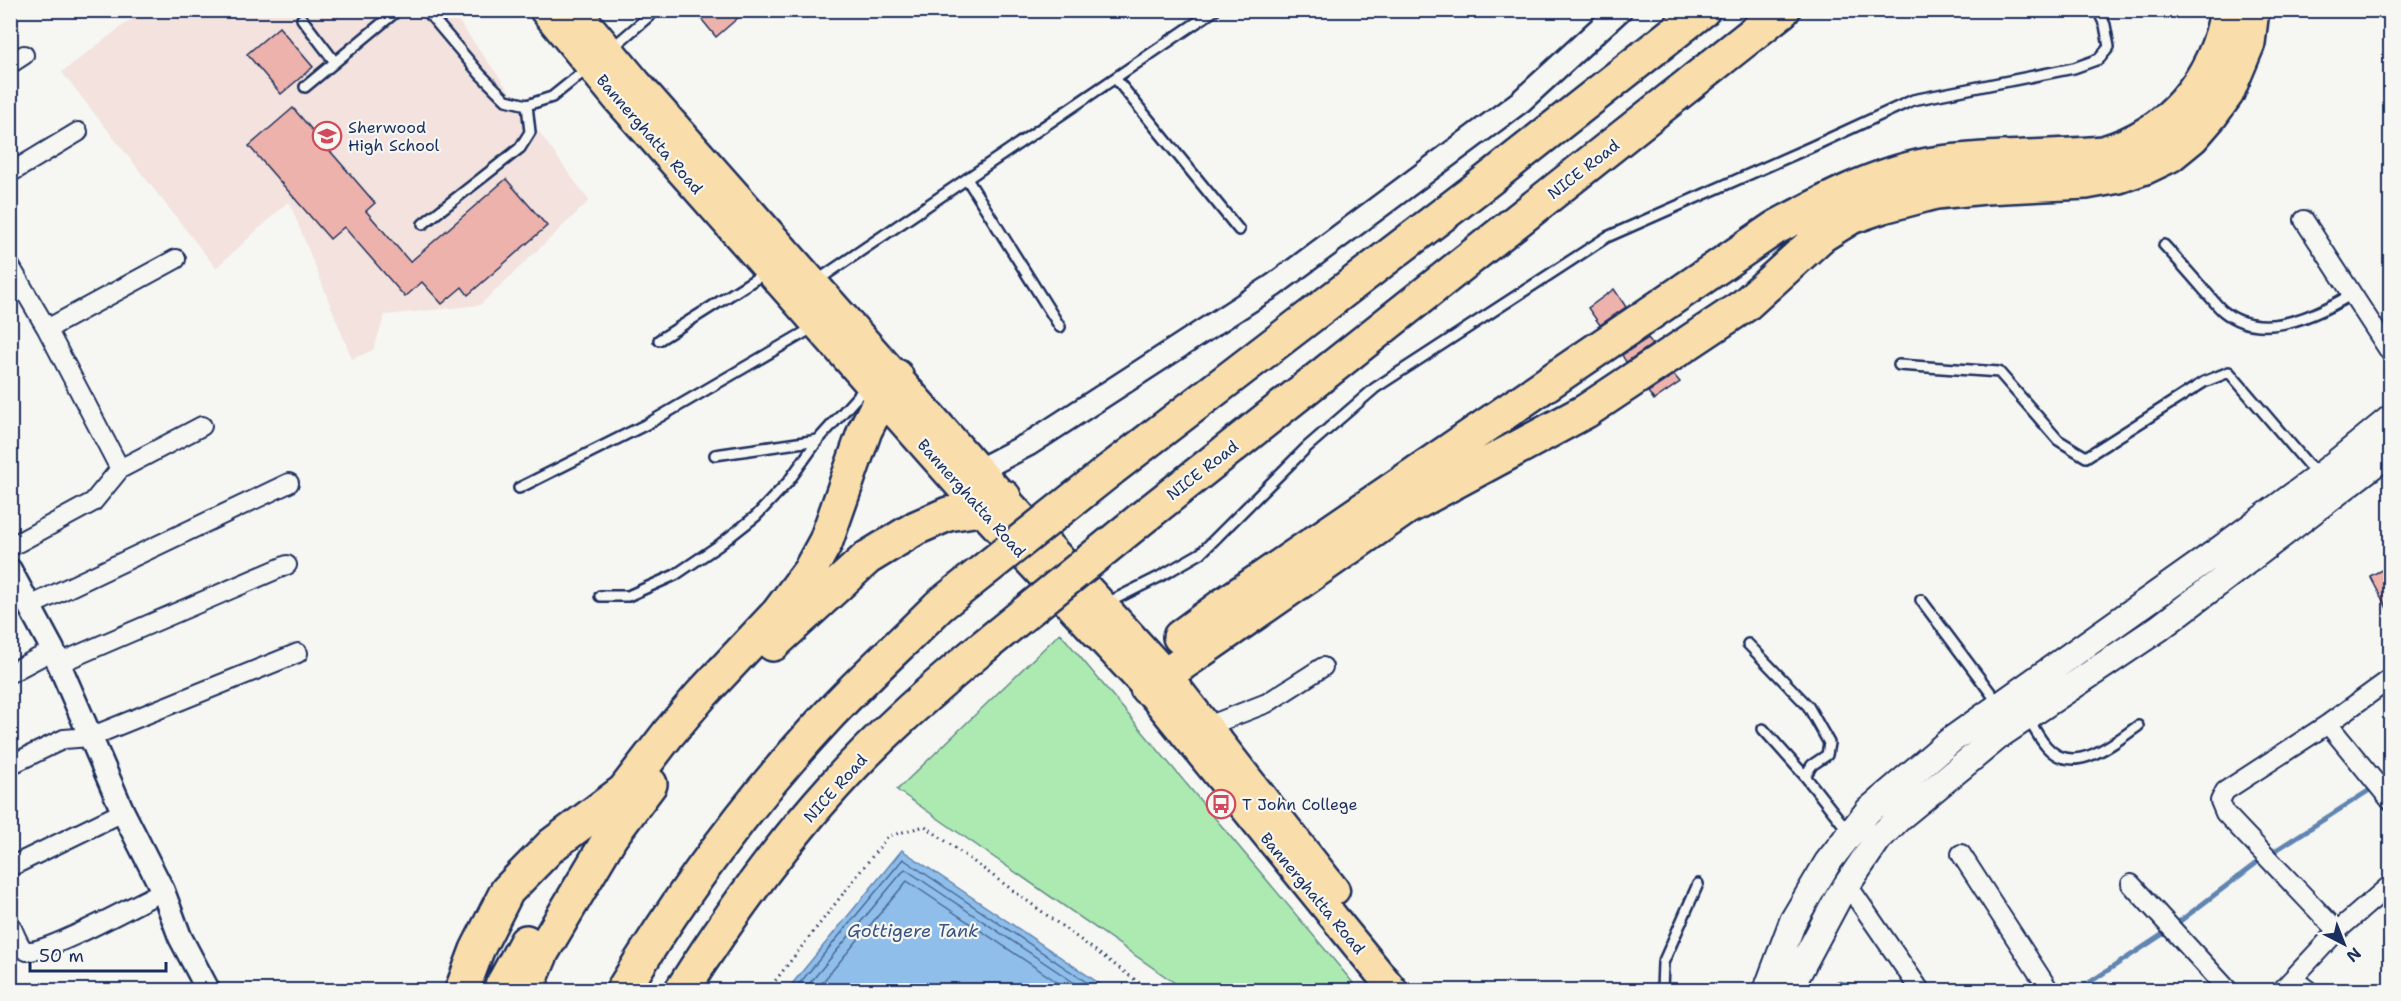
<svg xmlns="http://www.w3.org/2000/svg" width="2401" height="1001" font-family="'Shantell Sans',sans-serif">
<rect width="100%" height="100%" fill="#f6f6f2"/>
<filter id="ink" filterUnits="userSpaceOnUse"><feTurbulence type="fractalNoise" baseFrequency=".0167" numOctaves="2"/><feDisplacementMap in="SourceGraphic" scale="12" xChannelSelector="R" yChannelSelector="G"/><feConvolveMatrix kernelMatrix="1 2 1 2 8 2 1 2 1" color-interpolation-filters="sRGB"/></filter>
<g filter="url(#ink)">
<path fill="#f3e2dd" d="M142,11H451L589,201L480,305L385,315L373,350L352,359L289,201L216,268L62,72Z"/>
<path fill="#aceab2" stroke="#648c88" stroke-width="1.5" d="M1060,633L1359,990H1185L897,790Z"/>
<path fill="#8fbeea" stroke="#6185b2" stroke-width="1.5" d="M902,850L1109,990H787Z"/>
<g fill="none" stroke-linecap="round" stroke-linejoin="round">
<path stroke="#496896" stroke-width="1.5" d="M794,990L903,859L1098,990
M804,990L905,869L1085,990
M816,990L907,881L1069,990"/>
<path stroke="#6185b2" stroke-width="5" d="M1838,983L1878,990
M2078,990L2163,934L2259,861L2390,777"/>
</g>
<path fill="#edb2ac" stroke="#1b2f5e" stroke-width="1.5" d="M694,10H747L716,37Z
M279,27L313,67L281,94L247,54Z
M293,108L375,203L366,211L410,262L506,179L547,226L468,295L462,287L442,304L422,282L405,297L344,227L330,239L249,146Z
M1614,289L1626,307L1600,325L1588,308Z
M1648,338L1653,344L1626,362L1622,355Z
M1674,375L1680,382L1654,400L1648,392Z
M2391,565V616L2370,576Z"/>
<g fill="none" stroke-linecap="round" stroke-linejoin="round">
<g stroke="#1b2f5e" stroke-width="14">
<path id="service" d="M426,10L480,74L506,100L527,105L552,97L588,68
M302,19L335,62
M612,48L656,10
M1115,78L1239,230
M305,87L398,10
M967,179L1060,327
M423,224L520,148L530,132L527,105
M2164,245C2178,260 2191,275 2204,290C2210,296 2216,305 2223,311C2261,342 2316,316 2352,294
M815,282L1215,10
M659,340L765,273
M1899,365L1999,372L2058,440L2086,457L2204,382L2229,372L2317,475
M715,455L818,440
M519,488L649,423L814,327
M600,596H628L675,575L718,546L756,516L788,482L818,440L866,387
M1921,600L1999,704
M1105,604L1159,577L1201,553L1307,447L1375,388L1607,237L1811,147L1913,100L2074,68L2099,59L2109,47L2105,25L2098,10
M1748,644L1808,706L1829,743L1827,755L1812,765L1805,776L1849,832
M2028,718C2033,727 2039,738 2046,746C2073,778 2114,743 2138,726
M1763,729L1805,776
M1662,990L1663,963L1698,884"/>
</g>
<g stroke="#1b2f5e" stroke-width="22">
<path id="minor" d="M10,64L24,55
M10,173L78,132
M2304,220L2390,352
M10,266L47,329L120,469
M47,329L176,259
M10,547L93,502L120,469L202,426
M30,606L289,483
M57,664L287,565
M10,673L53,650
M2328,724L2390,800
M1208,726L1267,703L1323,667
M10,765L64,739L90,737L298,653
M1961,854L2049,990
M10,867L123,812
M1847,884L1920,990
M2131,884L2228,990
M10,924C14,931 19,949 27,951C49,953 138,903 163,891
M2337,931L2225,813L2220,801L2225,791L2328,724L2390,679
M2293,979L2308,990
M2282,990L2337,931L2390,885"/>
</g>
<g stroke="#1b2f5e" stroke-width="27">
<path id="tertiary" d="M979,470L1029,444L1274,285L1521,101L1620,10
M10,570L53,650L123,812L163,891L180,937L208,990"/>
</g>
<g stroke="#1b2f5e" stroke-width="30">
<path id="secondary" d="M1767,990L1793,921L1828,862L1868,811L1950,741L2218,551L2319,477L2390,419
M1789,990L1838,898L1878,839L1900,817L2001,734L2159,628L2390,452"/>
</g>
<g stroke="#1b2f5e" stroke-width="33">
<path id="primary" d="M544,10L618,100L980,509L1147,688L1393,990
M576,10L637,83L979,470L1166,674L1335,890"/>
</g>
<g stroke="#1b2f5e" stroke-width="38">
<path id="motorway" d="M1110,470L1488,180L1703,10
M1146,515L1783,10
M1180,637L1222,606L1775,228C1823,202 1874,175 1928,165C1983,156 2046,158 2103,153C2169,135 2217,78 2227,10
M773,644L867,558L916,528L948,514L980,509L1004,497
M1147,688L1406,508L1586,411L1745,305L1822,235L1851,217L1883,206L1936,192L1985,187L2086,182L2119,176L2145,167L2170,155L2192,137L2211,115L2227,93L2248,43L2252,10
M462,990L477,950L507,891L552,845L624,791L668,734L701,695L779,612L809,572L826,541L865,430L882,397L896,376
M500,990L526,942
M526,990L542,952L611,836L650,784
M623,990C681,894 748,802 825,719C861,680 901,644 939,606
M682,990C727,919 777,849 834,786C878,737 927,694 977,652"/>
</g>
<path stroke="#1b2f5e" stroke-width="3" stroke-dasharray="1.5 4.5" stroke-linecap="butt" d="M768,990L888,836L925,826L1149,990"/>
<use href="#service" stroke="#f6f6f2" stroke-width="9"/>
<use href="#minor" stroke="#f6f6f2" stroke-width="18"/>
<use href="#tertiary" stroke="#f6f6f2" stroke-width="22"/>
<use href="#secondary" stroke="#f6f6f2" stroke-width="26"/>
<use href="#primary" stroke="#f9deab" stroke-width="28"/>
<use href="#motorway" stroke="#f9deab" stroke-width="33"/>
<g stroke="#1b2f5e" stroke-width="38" stroke-linecap="butt">
<path id="motorway-bridge" d="M939,606L1110,470
M977,652L1146,515"/>
</g>
<use href="#motorway-bridge" stroke="#f9deab" stroke-width="33"/>
</g>
</g>
<defs>
<g id="school-ring" transform="scale(1.5)"><circle r="9.5" fill="#f6f6f2" stroke="#d1495b" stroke-width="1.5"/><path d="M0-5L7-2L0 1L-7-2ZM-4 1L0 2.5L4 1V4Q0 6-4 4Z" fill="#d1495b"/></g>
<g id="bus-ring" transform="scale(1.5)"><circle r="9.5" fill="#f6f6f2" stroke="#d1495b" stroke-width="1.5"/><path d="M-5-6H5V4H4V6H2V4H-2V6H-4V4H-5ZM-3.5-4V0h7V-4ZM-3.5 1.2v1.5H-2V1.2ZM2 1.2v1.5H3.5V1.2Z" fill="#d1495b"/></g>
</defs>
<g fill-rule="evenodd">
<use href="#school-ring" x="327" y="136"/>
<use href="#bus-ring" x="1221" y="804"/>
</g>
<g text-anchor="middle" stroke-width="4.5" stroke-linejoin="round" paint-order="stroke">
<g font-size="16" fill="#1b2f5e" stroke="#f6f6f2" text-anchor="start">
<text x="348" y="133">Sherwood<tspan x="348" dy="18">High School</tspan></text>
<text x="1242" y="810">T John College</text>
</g>
<g font-size="16" fill="#1b2f5e" stroke="#f6f6f2">
<text transform="translate(650 134) rotate(49)" y="6">Bannerghatta Road</text>
<text transform="translate(1583 169) rotate(-38)" y="6">NICE Road</text>
<text transform="translate(1202 470) rotate(-38)" y="6">NICE Road</text>
<text transform="translate(972 498) rotate(48)" y="6">Bannerghatta Road</text>
<text transform="translate(835 788) rotate(-48)" y="6">NICE Road</text>
<text transform="translate(1313 893) rotate(50)" y="6">Bannerghatta Road</text>
</g>
<g font-size="18" font-style="italic" fill="#385381" stroke="#f6f6f2">
<text x="913" y="937">Gottigere Tank</text>
</g>
</g>
<rect width="2401" height="1001" fill="none" stroke="#f6f6f2" stroke-width="36"/>
<rect x="18" y="18" width="2365" height="965" fill="none" stroke="#1b2f5e" stroke-width="2" filter="url(#ink)"/>
<g transform="translate(2344 944) rotate(138)" stroke="#f6f6f2" stroke-width="4.5" paint-order="stroke">
<path d="M0-4.5L10 22L0 15L-10 22Z" fill="#1b2f5e"/>
<text y="-9" font-size="16" font-weight="bold" text-anchor="middle" fill="#1b2f5e">N</text>
</g>
<path d="M30 962v9h136v-9" fill="none" stroke="#1b2f5e" stroke-width="3"/>
<text x="39" y="962" font-size="18" fill="#1b2f5e" stroke="#f6f6f2" stroke-width="4.5" paint-order="stroke">50 m</text>
</svg>
